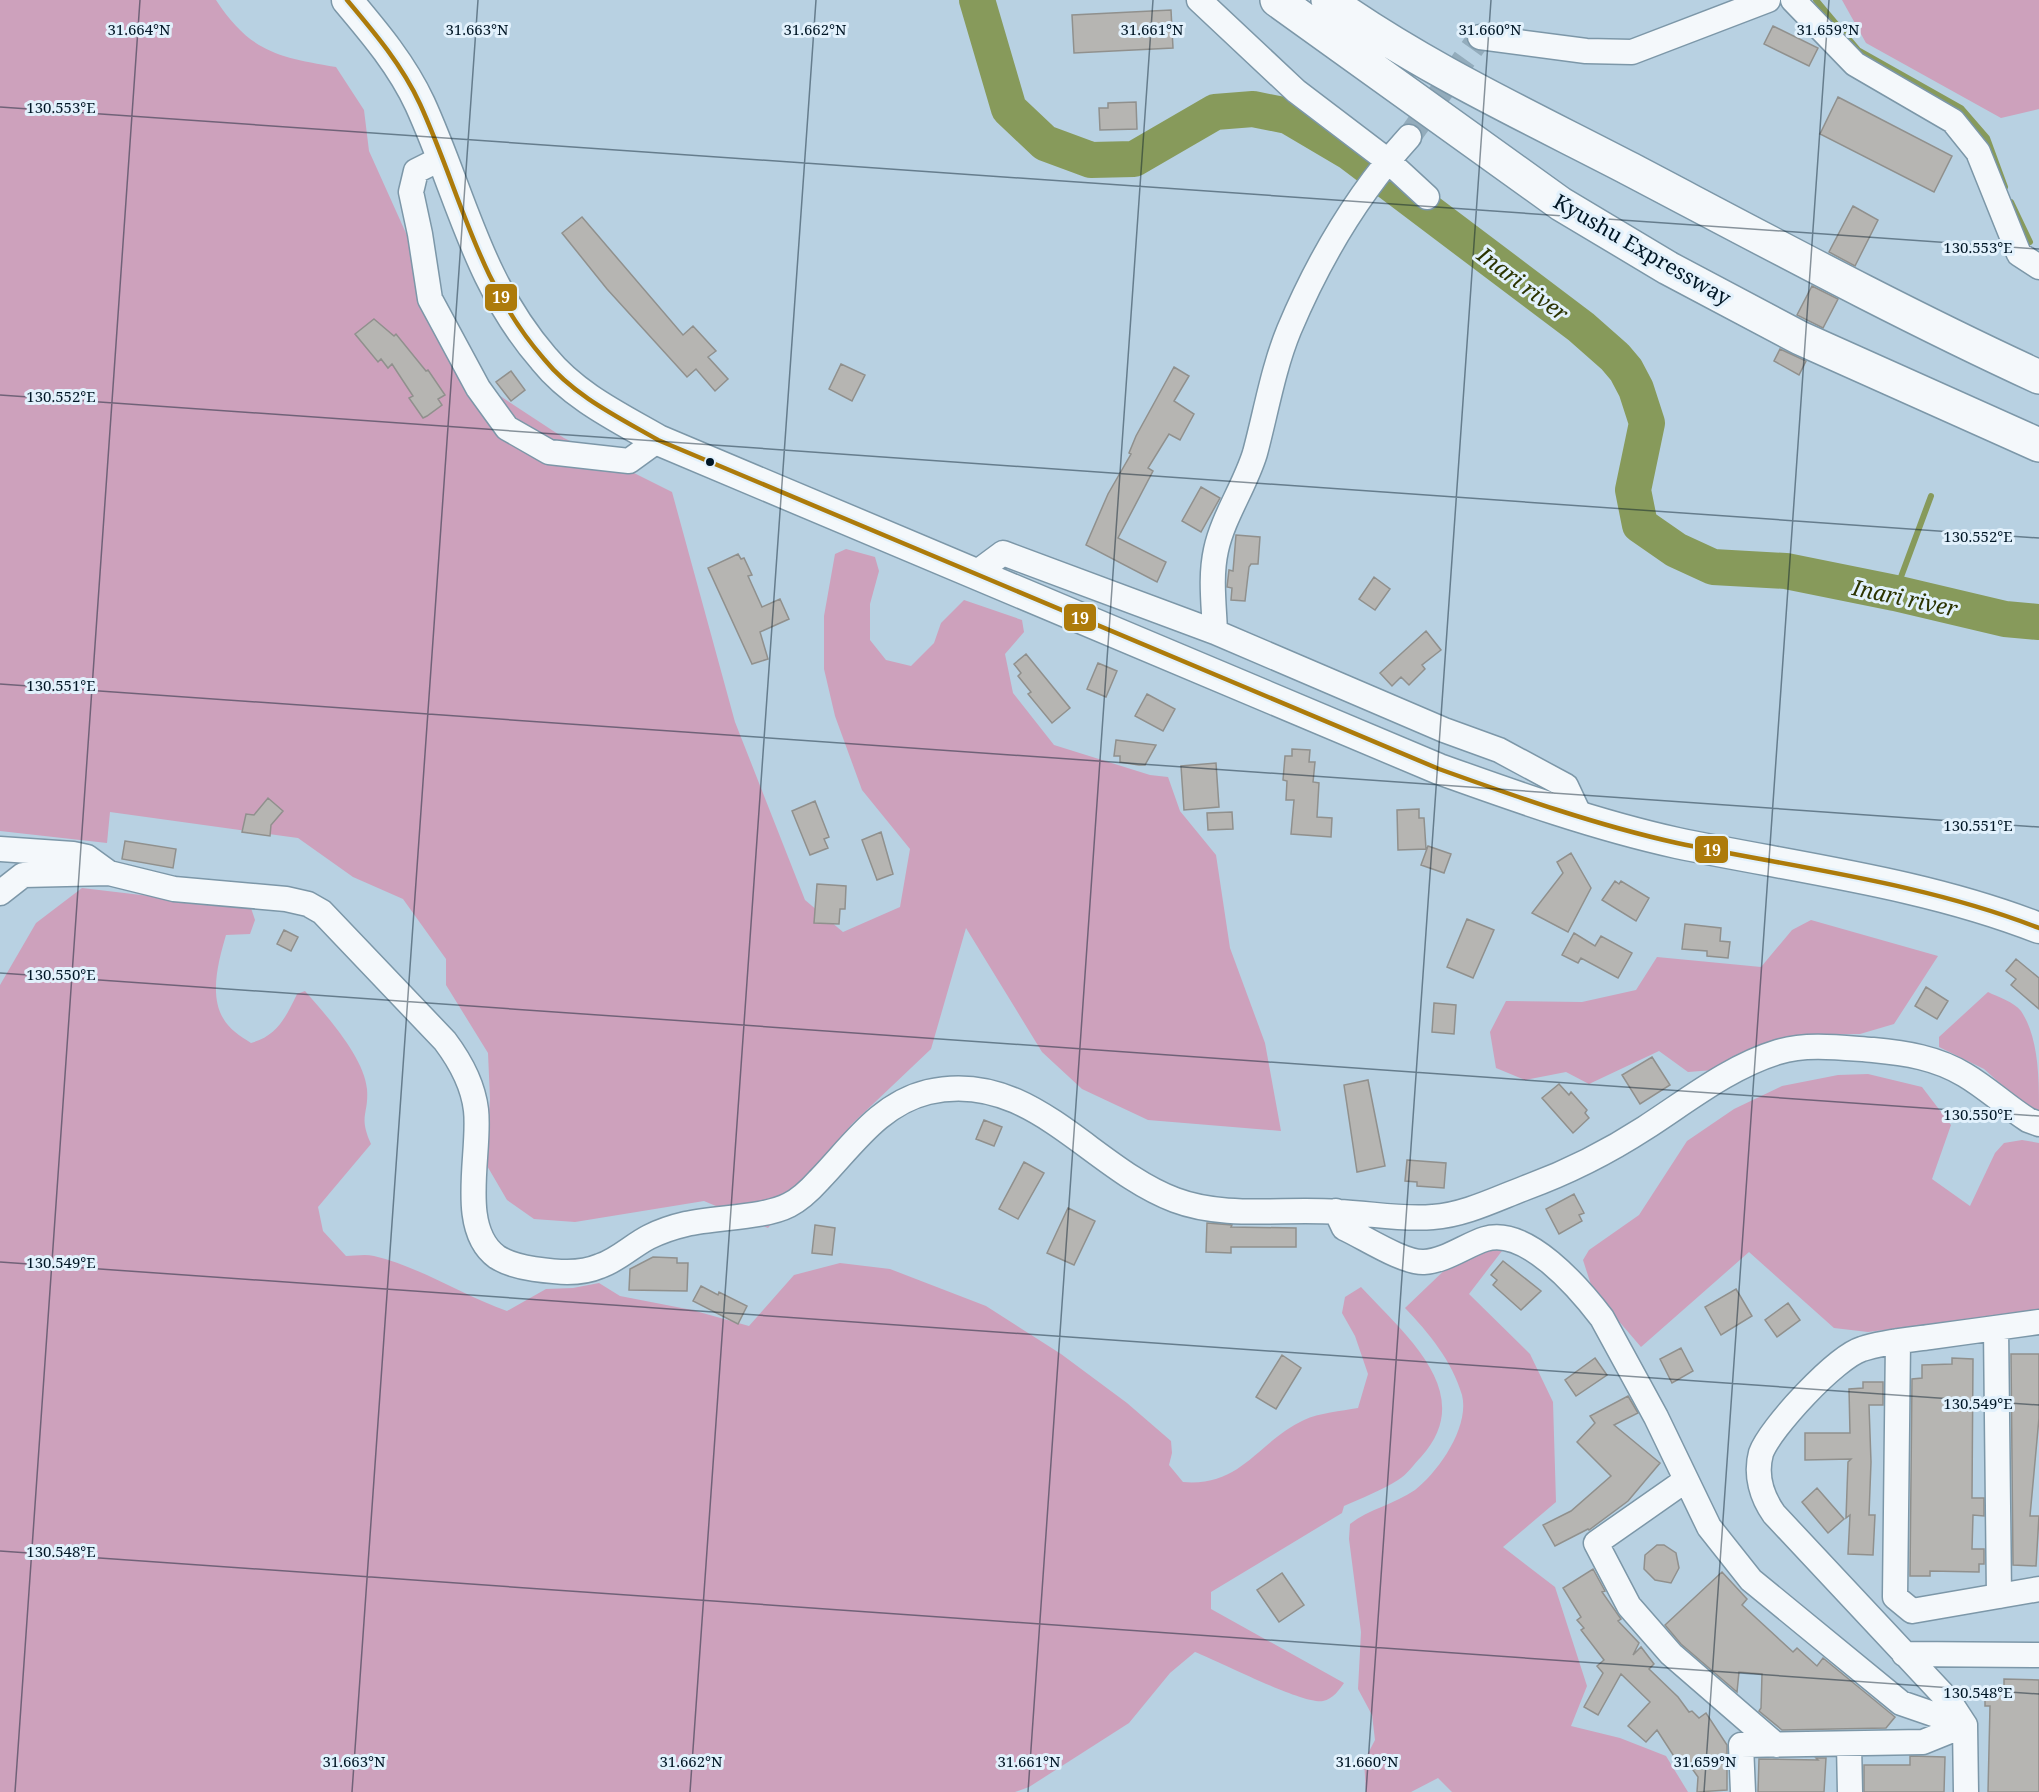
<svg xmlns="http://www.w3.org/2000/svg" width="2039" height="1792" font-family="'Noto Serif',serif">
<rect width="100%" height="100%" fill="#b8d1e2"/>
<path fill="#cda1bc" d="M0,0H216C250,52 278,57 336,67L364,110L369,151L423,271L488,388L564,438L672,492L735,722L805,900L843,932L900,907L910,849L862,790L835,716L824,669V616L835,554L846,549L875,557L879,571L870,604V640L886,660L911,666L934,643L941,623L964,600L1022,620L1024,632L1005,654L1013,693L1054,745L1150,775L1168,777L1180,811L1216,855L1230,948L1265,1043L1281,1131L1148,1120L1082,1089L1042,1052L966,928L931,1049L852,1124L768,1228L704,1201L575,1222L534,1219L507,1200L486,1164L490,1099L488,1053L446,985V959L403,899L353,877L298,838L110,812L107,843L0,831Z
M1842,0H2039V109L2001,118L1866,43Z
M82,888L251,908L255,920L250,934L226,935C219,959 209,995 223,1018C229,1029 240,1036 251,1043C277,1036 286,1017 297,994L305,991C326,1015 364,1057 367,1089C369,1115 358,1115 371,1144L318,1207L323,1231L346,1256C355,1256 365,1254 374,1256C418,1266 464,1296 507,1311L546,1289L573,1288L599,1283L620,1296L692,1310L749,1326L794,1275L840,1263L890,1269L986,1306L1061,1354L1127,1403L1171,1441L1172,1453L1169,1465L1183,1482C1242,1487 1257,1442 1304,1420C1319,1413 1341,1411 1358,1408L1368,1374L1355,1336L1342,1313L1345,1297L1361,1287C1404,1334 1479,1393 1421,1457C1414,1464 1407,1475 1398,1480C1382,1490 1362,1498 1344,1506L1342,1513L1211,1592V1609L1344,1683C1339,1690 1333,1699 1323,1701C1304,1705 1218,1661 1195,1652L1170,1673L1129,1723L1029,1787L1015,1792H0V985L36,923Z
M1811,920L1938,956L1894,1024L1860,1034L1806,1035L1761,1045L1714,1070L1688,1072L1659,1051L1589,1084L1566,1072L1525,1080L1496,1068L1490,1032L1506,1001L1582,1002L1636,990L1657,957L1761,967L1792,930Z
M1988,992C1998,997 2014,1002 2021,1011C2039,1038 2039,1079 2039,1111L2022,1103L1984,1069L1939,1047V1037Z
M1868,1074L1922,1087L1951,1125L1932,1179L1970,1206L1995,1153L2004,1143L2022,1140L2039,1143V1310L1868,1332L1834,1328L1749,1252L1641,1347L1593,1291L1583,1260L1589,1250L1639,1215L1687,1141L1734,1109L1782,1086L1838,1075Z
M1478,1247H1505L1469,1294L1530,1354L1553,1402L1556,1502L1503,1547L1555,1587L1587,1686L1571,1726L1620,1738L1666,1756L1688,1792H1452L1438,1778L1411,1792H1366L1364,1761L1375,1740L1372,1715L1358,1689L1361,1632L1349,1539L1350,1524C1369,1509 1395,1504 1415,1490C1438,1472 1470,1427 1462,1395C1452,1361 1429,1333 1405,1308L1453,1262Z"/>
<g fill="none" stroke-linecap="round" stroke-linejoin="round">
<path stroke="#879a5b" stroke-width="6" d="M1816,0L1858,50L1961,108L1987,138L2005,187
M2011,202L2030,242
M1895,593L1931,496"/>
<path stroke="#879a5b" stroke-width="36" d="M977,0L1009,109L1045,143L1091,160L1134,159L1215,112L1253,109L1288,116L1349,152L1581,327L1615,357L1626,370L1636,389L1647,423L1633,490L1640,525L1676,550L1713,567L1786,571L1895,593L2005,619L2039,622"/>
</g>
<path fill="#b6b5b2" stroke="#90908d" stroke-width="1.5" d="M1171,10L1173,48L1074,53L1072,15Z
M1773,26L1818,48L1809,66L1764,44Z
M1838,97L1952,156L1934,192L1820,134Z
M1136,102L1137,129L1100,130L1099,108H1108V103Z
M1853,206L1878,220L1855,266L1829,252Z
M582,217L683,335L693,326L716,351L708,357L728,379L715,391L696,369L687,377L607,289L562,233Z
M1812,286L1838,299L1823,328L1797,315Z
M374,319L394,336L396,334L426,371L428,370L445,395L438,399L442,405L427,416L423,418L409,398L413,396L392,364L388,368L381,359L378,362L355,334Z
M1780,349L1806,361L1799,375L1774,361Z
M841,364L865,375L852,401L829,389Z
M1174,367L1189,376L1174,401L1194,414L1180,440L1169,434L1148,468L1153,471L1118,538L1166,562L1157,582L1086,545L1108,494L1131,454L1129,453L1136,436Z
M511,371L525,390L511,401L496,382Z
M1201,487L1220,498L1201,532L1182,521Z
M1236,535L1260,537L1258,564H1251L1249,567L1245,601L1231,600L1232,588L1227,587L1229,570L1233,571Z
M738,554L741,559L744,558L752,575L748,576L762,607L780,599L789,619L760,632L768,659L752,664L708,568Z
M1374,577L1390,589L1375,610L1359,599Z
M1426,631L1441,650L1422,665L1425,669L1409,685L1401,677L1392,686L1380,673Z
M1026,654L1070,708L1052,723L1028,694L1031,692L1018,676L1021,673L1014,664Z
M1098,663L1117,671L1106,697L1087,689Z
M1147,694L1175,709L1163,731L1135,716Z
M1116,740L1156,745L1145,765H1139L1120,762V756H1114Z
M1292,749L1310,750L1309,762H1315L1313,782L1319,783L1317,817L1332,818L1331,837L1291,834L1294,800H1286L1287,781L1283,780L1285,756H1292Z
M1216,763L1219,807L1184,810L1181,766Z
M268,798L283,811L271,825L270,836L242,832L246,814L254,815Z
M815,801L829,837L824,839L828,848L810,855L792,811Z
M1419,809V818H1424L1426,849L1398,850L1397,810Z
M1232,812L1233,829L1208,830L1207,813Z
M881,832L893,874L877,880L862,840Z
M125,841L176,849L173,868L122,859Z
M1428,846L1451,854L1444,873L1421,865Z
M1571,853L1591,888L1568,932L1532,913L1563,873L1557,862Z
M1615,881L1619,884L1621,881L1649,898L1636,921L1602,900Z
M817,884L846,886L845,909H840L839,924L814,923Z
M1467,919L1494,930L1473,978L1447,967Z
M1685,924L1721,928L1720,941L1730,942L1728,958L1707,956V951L1682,949Z
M284,930L298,937L291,951L277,944Z
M1574,933L1595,946L1601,936L1632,953L1618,978L1581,958L1578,963L1562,955Z
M2016,959L2039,978V1009L2011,985L2016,979L2006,971Z
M1926,987L1948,1001L1937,1019L1915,1006Z
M1434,1003L1456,1005L1454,1034L1432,1032Z
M1652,1057L1670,1085L1640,1104L1622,1075Z
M1368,1080L1385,1166L1357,1172L1344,1085Z
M1559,1084L1569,1095L1571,1092L1587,1110L1585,1113L1589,1118L1573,1133L1542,1098Z
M984,1120L1002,1127L994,1146L976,1139Z
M1407,1160L1446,1163L1444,1188L1417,1186V1182L1405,1181Z
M1024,1162L1044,1173L1018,1219L999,1209Z
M1574,1194L1584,1213L1579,1215L1582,1221L1559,1234L1546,1209Z
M1068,1208L1095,1221L1074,1265L1047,1253Z
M1207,1223L1232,1225L1231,1227L1296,1228V1247H1231V1253L1206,1252Z
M815,1225L835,1228L832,1255L812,1253Z
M653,1257L677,1258V1263H688L687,1291L629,1290L630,1269Z
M1503,1261L1541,1291L1521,1310L1493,1285L1497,1280L1491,1275Z
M701,1286L718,1295L719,1292L747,1306L738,1324L693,1301Z
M1736,1289L1752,1316L1721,1335L1705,1307Z
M1788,1303L1800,1320L1777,1337L1765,1320Z
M1681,1348L1693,1371L1672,1383L1660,1359Z
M2011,1354H2039V1418L2030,1516H2039L2036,1566L2013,1565Z
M1282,1355L1301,1368L1276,1409L1256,1397Z
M1595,1358L1607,1375L1576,1396L1565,1380Z
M1952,1358L1973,1359L1972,1498H1984V1516L1973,1515L1972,1549H1984V1564H1979V1572L1930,1571V1576H1910L1912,1379L1922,1378V1365L1952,1364Z
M1863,1382H1883V1405H1869L1871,1462L1869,1515H1875L1873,1555L1848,1554L1850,1515L1846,1518L1848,1462L1851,1459L1805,1460V1433H1850L1849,1389L1863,1388Z
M1628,1396L1638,1413L1614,1425L1660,1463L1628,1501L1589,1530L1588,1529L1555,1546L1543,1525L1571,1511L1611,1476L1577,1442L1595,1423L1590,1416Z
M1817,1488L1844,1519L1828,1533L1802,1502Z
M1657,1545H1664L1676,1553L1679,1568L1671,1583L1655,1580L1644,1569L1645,1555Z
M1593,1569L1605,1591L1602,1592L1621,1619L1618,1621L1639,1643L1633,1655L1641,1647L1654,1664L1649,1669L1678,1697L1689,1712L1692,1711L1699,1718L1706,1713L1727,1745V1790L1697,1792L1698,1777L1684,1757L1677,1761L1657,1730L1646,1742L1628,1726L1650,1702L1621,1674L1598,1715L1584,1707L1603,1673L1597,1666L1604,1660L1581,1630L1584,1628L1577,1620L1581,1617L1563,1588Z
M1722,1572L1747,1599L1742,1605L1793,1652L1797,1648L1817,1666L1823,1658L1895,1717L1886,1728L1782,1730L1759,1711L1761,1708L1762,1674L1739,1672L1737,1692L1681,1644L1665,1625Z
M1282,1573L1304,1605L1279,1622L1257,1590Z
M2004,1679L2039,1680V1792H1988L1990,1706H1985V1688L2004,1689Z
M1910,1756L1945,1757L1944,1792H1864V1765H1910Z
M1816,1758H1826L1824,1792H1758L1759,1759L1818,1760Z"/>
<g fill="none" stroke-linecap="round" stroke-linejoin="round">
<path stroke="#93acbc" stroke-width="24" stroke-dasharray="24 12" stroke-linecap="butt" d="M1409,137L1480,37"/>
<g stroke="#7c97a8" stroke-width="27">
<path id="minor" d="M1199,0L1296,91L1388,161L1427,197
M1793,0L1855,64L1953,121L1978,152L2019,254L2039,267
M1480,37L1586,51L1632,52L1768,0
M442,158L416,171L411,192L420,234L430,299L478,388L507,428L549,452L629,461L658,440
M976,573L1003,553L1215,632C1214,605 1210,577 1216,550C1223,517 1245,486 1255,453C1266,412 1273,369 1289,330C1318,261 1358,193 1409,137
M1215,632L1444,730L1499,750L1566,786L1580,816
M0,849L73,854L87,857L109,873
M0,893L23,875L109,873L174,889L286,899L308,904L322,912L445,1041C460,1061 473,1084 476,1110C481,1153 457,1228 497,1257C508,1264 521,1267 534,1269C556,1272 579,1275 600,1266C618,1260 633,1245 649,1237C661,1231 673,1227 686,1224C716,1217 764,1218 789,1205C801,1199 810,1190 819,1180C852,1146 879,1104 928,1092C1030,1068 1090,1168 1175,1200C1225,1219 1285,1208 1337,1212C1369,1213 1401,1220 1433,1217C1464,1215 1496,1199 1525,1188C1566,1173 1608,1152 1645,1128C1687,1101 1729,1067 1778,1052C1807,1043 1843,1048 1873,1050C1906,1053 1937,1058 1965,1075C1987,1088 2006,1106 2028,1120L2039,1124
M1336,1211L1344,1228C1364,1237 1403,1263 1424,1262C1445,1261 1466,1245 1485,1239C1526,1226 1579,1288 1602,1318L1656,1417L1709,1527L1751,1580L1901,1703L1965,1725
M1996,1328L1999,1596
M1898,1341L1895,1597L1912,1611L2039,1589
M1686,1480L1596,1543L1629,1606L1671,1654L1776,1745
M1904,1654L2039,1655
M1849,1744L1850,1792
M1743,1792L1741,1745L1923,1742L1965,1725
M1966,1792L1965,1725L1950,1702L1774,1514C1762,1497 1755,1475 1761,1453C1770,1428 1836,1357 1862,1349C1883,1342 1907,1340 1930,1337C1966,1332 2003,1327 2039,1322"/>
</g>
<g stroke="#7c97a8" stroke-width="33">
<path id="major" d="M347,0C374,32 402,65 420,104C461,194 477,282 544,359C574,396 618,417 658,440L1439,769C1517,797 1596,825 1677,843C1798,868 1924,883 2039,928"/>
</g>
<g stroke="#7c97a8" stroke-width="36">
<path id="highway" d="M1277,0L1561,204L1668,268L1800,338L2039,445
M1328,0C1422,67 1528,116 1630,169C1765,240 1900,313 2039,377"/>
</g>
<use href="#minor" stroke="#f4f8fb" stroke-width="24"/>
<use href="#major" stroke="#f4f8fb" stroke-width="30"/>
<use href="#highway" stroke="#f4f8fb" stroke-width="33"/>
<g stroke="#e2f1fc" stroke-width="9">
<path id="bus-1" d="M347,0C374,32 402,65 420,104C461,194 477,282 544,359C574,396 618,417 658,440L1439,769C1517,797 1596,825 1677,843C1798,868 1924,883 2039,928"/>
</g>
<use href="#bus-1" stroke="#ad7b0b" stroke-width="4.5"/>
</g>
<path fill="none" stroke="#001625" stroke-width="1.5" stroke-opacity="0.45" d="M0,107L2039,249M0,395L2039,538M0,684L2039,827M0,973L2039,1116M0,1262L2039,1405M0,1551L2039,1694M15,1792L140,0M352,1792L478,0M690,1792L816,0M1028,1792L1153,0M1366,1792L1491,0M1704,1792L1829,0"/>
<circle fill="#001625" stroke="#e2f1fc" stroke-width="2" cx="710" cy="462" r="5"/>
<g text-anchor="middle" stroke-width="6" stroke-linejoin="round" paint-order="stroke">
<g font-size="21" fill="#001625" stroke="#e2f1fc">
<text transform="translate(1642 250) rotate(30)" y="7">Kyushu Expressway</text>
</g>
<g font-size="22" font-style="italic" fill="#2b3300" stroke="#e2f1fc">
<text transform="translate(1523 284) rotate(37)" y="8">Inari river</text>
<text transform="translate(1905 598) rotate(12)" y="8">Inari river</text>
</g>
</g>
<g font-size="15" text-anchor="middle" fill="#001625" stroke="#e2f1fc" stroke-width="6" stroke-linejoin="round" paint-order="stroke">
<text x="139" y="35">31.664°N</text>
<text x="477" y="35">31.663°N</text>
<text x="815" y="35">31.662°N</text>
<text x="1152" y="35">31.661°N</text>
<text x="1490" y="35">31.660°N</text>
<text x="1828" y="35">31.659°N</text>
<text x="61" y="113">130.553°E</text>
<text x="1978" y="253">130.553°E</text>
<text x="61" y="402">130.552°E</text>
<text x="1978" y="542">130.552°E</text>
<text x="61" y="691">130.551°E</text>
<text x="1978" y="831">130.551°E</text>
<text x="61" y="980">130.550°E</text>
<text x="1978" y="1120">130.550°E</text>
<text x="61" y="1268">130.549°E</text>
<text x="1978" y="1409">130.549°E</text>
<text x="61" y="1557">130.548°E</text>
<text x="1978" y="1698">130.548°E</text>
<text x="354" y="1767">31.663°N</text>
<text x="691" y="1767">31.662°N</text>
<text x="1029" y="1767">31.661°N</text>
<text x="1367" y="1767">31.660°N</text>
<text x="1705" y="1767">31.659°N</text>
</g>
<g stroke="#e2f1fc" stroke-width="2">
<rect x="484" y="283" width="34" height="29" rx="6" fill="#ad7b0b"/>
<rect x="1063" y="603" width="34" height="29" rx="6" fill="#ad7b0b"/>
<rect x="1694" y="835" width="35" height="29" rx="6" fill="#ad7b0b"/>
</g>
<g font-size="16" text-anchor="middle" font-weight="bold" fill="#fff">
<text x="501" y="303">19</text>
<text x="1080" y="624">19</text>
<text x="1712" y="856">19</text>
</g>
</svg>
